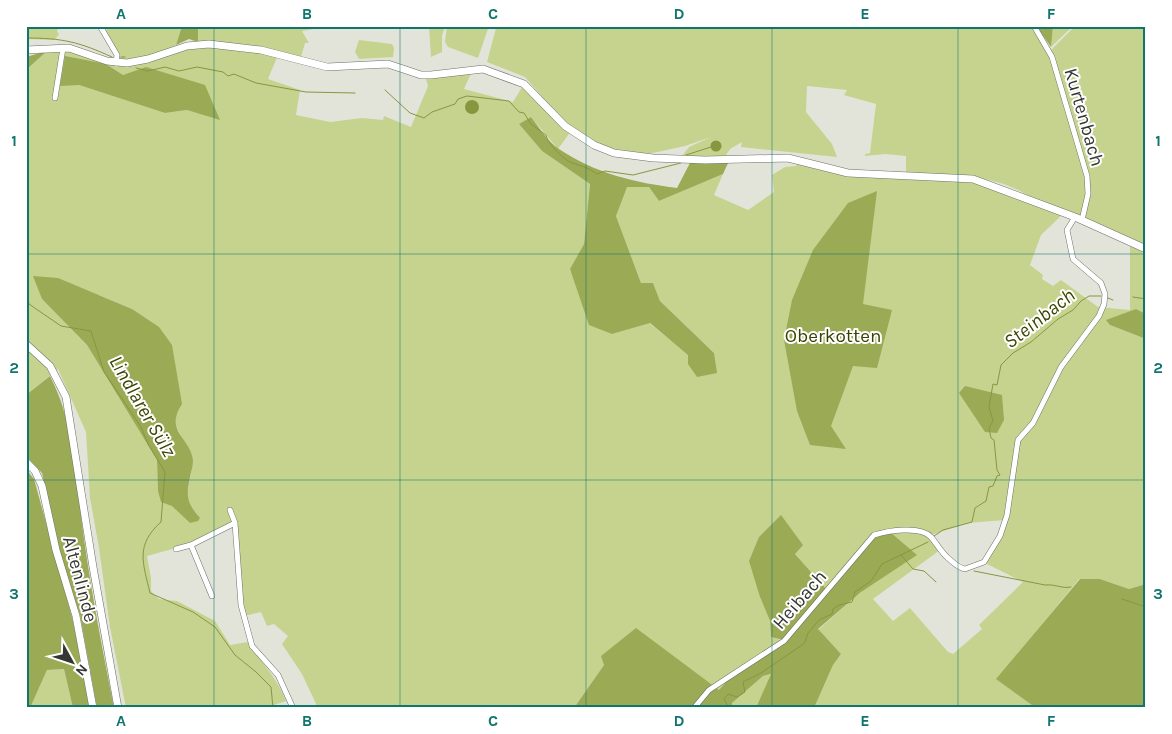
<svg xmlns="http://www.w3.org/2000/svg" width="1172" height="734" font-family="Karla,sans-serif">
<rect width="100%" height="100%" fill="#e2e4da"/>
<path fill="#c5d38f" fill-rule="evenodd" d="M26,26H59L57,31L59,34L55,40L26,39Z
M107,26H182L176,45C158,54 139,60 119,59L106,33Z
M198,26H312L314,29L302,31L309,43H305L301,57L274,50L198,42Z
M429,26H445L442,36V52L431,57Z
M447,26H489L478,58L448,47L445,42Z
M493,26H1032L1051,57L1062,90L1051,50L1075,26H1146V245L1064,213L1041,235L1030,265L1043,275L1042,279L1053,286L1061,280L1098,307L1130,310V242L1146,250V314L1136,309L1110,325L1146,339V584L1129,589L1100,579H1079L997,679L1036,708H814L833,665L841,654L818,630L861,592L827,590L795,554L760,597L770,621L771,637L784,641L733,674L719,690L708,684L604,665L574,708H318L302,674L282,644L288,636L274,624L267,626L261,612L244,616L235,524L198,542L147,556L151,578V591L159,599L177,601L215,621L230,645L248,642C261,662 278,679 286,701L274,705L275,708H126L110,627L99,548L90,498L86,432L58,369L26,395V70L47,51L77,52L114,63L199,46L278,55L268,79L300,90L296,115L330,122L362,118L383,120L384,116L411,127L428,86L425,76L472,71L464,89L513,102L524,84L571,131L558,149L531,117L519,124L542,151L590,184L584,244L570,270L612,334L649,323L689,355L714,353L660,301L653,283H641L616,216L626,187H649L659,201L723,174L714,195L748,210L774,192L772,175L785,167L796,166L799,161L840,172L972,180L1034,200C999,173 949,175 906,173V156L885,154L865,156V154L870,153L876,104L844,95L847,90L807,86L806,112L832,144L837,157L741,147L742,142L730,149L724,158L682,156L689,147L711,137L685,146L648,154L610,148L592,140L563,121L525,77L487,62L496,28ZM106,64L123,75L146,68L219,119L187,110L165,113L79,85ZM99,295L132,309L175,415L176,426L193,460L187,497L190,507L199,518L190,523L158,491L157,460L87,345L42,299ZM1005,520L1000,534L983,562L1023,582L979,625L982,629L953,654L948,652L910,608L893,621L873,599L940,550L931,535L968,523Z
M1053,26H1073L1051,47Z
M359,40L392,44L394,48L393,57L359,59L355,52Z
M64,669L73,708H30L47,670Z
M772,674L756,708H732V703L763,676Z"/>
<path fill="#9baa54" d="M182,26H198V42L189,39L176,45Z
M1036,26H1053L1051,47Z
M47,51L26,70V57Z
M65,56L106,64L123,75L146,67L205,85L220,120L187,110L165,113L79,85L60,86Z
M531,117C539,127 548,142 559,149C594,173 636,183 677,188L691,161H729L723,174L659,201L649,187H627L616,216L641,283H653L660,301L714,353L717,373L697,377L688,364V355L650,323L612,334L589,325L570,269L584,244L590,184L542,151L519,124Z
M877,191L863,304L892,310L877,368L853,366L831,426L846,449L810,445L797,411L784,340L792,300L813,250L848,203Z
M33,276L58,278L132,309L159,327L172,345L182,404C164,432 190,437 193,460C193,464 192,469 191,472C187,494 184,500 200,518L198,521L190,523L172,506L161,502L158,491L157,460L87,345L42,299Z
M1136,309L1146,314V339L1110,325L1106,320Z
M50,376C76,427 76,483 84,539C92,596 103,652 114,708H97L80,615L62,560L42,473L26,456V395Z
M965,386L1002,395L1004,420L997,433L985,432L959,393Z
M26,469L34,479L73,621L90,708H73L64,669L47,670L30,708H26Z
M781,515L803,545L795,554L827,590L875,536L890,532L917,555L861,592L818,629L841,654L833,665L814,708H756L771,674L763,676L732,703V708H574L604,665L601,656L636,628L719,690L733,674L783,640L771,637L770,621L760,597L749,561L759,537Z
M1080,579H1100L1129,589L1146,584V708H1036L996,679Z"/>
<path fill="#889640" d="M465 107a7 7 0 1 1 14 0a7 7 0 1 1-14 0Z
M710.5 146a5.5 5.5 0 1 1 11 0a5.5 5.5 0 1 1-11 0Z"/>
<g fill="none" stroke-linecap="round" stroke-linejoin="round">
<path stroke="#889640" stroke-width="1" d="M26,38C63,38 79,42 112,57
M121,57H125
M136,68L148,71L165,67L179,71L197,67L223,72L228,76L234,74L256,83L306,92L355,93
M385,90L410,113L424,118L432,112L455,104L458,99L467,96L509,101L519,112L524,113L531,124L546,135C547,143 564,160 572,163C582,166 589,168 597,174L605,171L633,175L681,163
M686,155L711,147
M1133,297L1146,299
M1108,298L1113,300
M26,302L61,326L91,331L104,372L141,427L148,444L165,472L161,522C135,545 143,563 150,593L193,612L215,627L235,655L256,672L271,687L273,708
M26,309L29,303
M934,536L943,530L972,522L975,508L986,501L989,487L993,486L997,476L1000,475L997,470L994,440L991,438L989,428L993,421L989,407L993,384L997,385L1001,365L1013,353L1031,342L1058,319L1073,310L1081,301L1089,296H1101
M901,555L913,569L924,571L936,582
M974,571L1045,585C1056,584 1062,589 1071,587
M1122,599L1146,607
M729,708L724,699L728,694L737,697L745,692L743,682L761,673L802,645L805,642L808,633L819,620L832,614L833,609L839,605L852,602L855,592L871,581L882,564L928,542"/>
<g stroke="#6e7068" stroke-width="6">
<path id="street" d="M100,26L117,55L116,63
M1034,26L1052,57L1087,176L1088,194L1082,220
M55,98L63,48
M230,510L235,523L241,605L252,646L278,675L293,708
M191,545L212,596
M176,549L191,545L235,523
M694,708L709,690L784,641L874,535C887,531 920,525 931,537C937,544 941,552 948,558C954,563 958,568 965,569L984,562L1000,536L1007,515L1018,440L1033,423L1061,367L1099,316L1104,304L1105,294L1101,283L1073,259L1067,230L1075,217"/>
</g>
<g stroke="#6e7068" stroke-width="8">
<path id="secondary" d="M26,50L69,48L107,61L127,63L148,59L187,46L209,44L261,50L327,67L388,64L421,75H431L483,69L524,84L565,126L594,145L614,153L653,158L705,160L788,158L848,173L973,179L1075,217L1146,249
M26,344L50,366L66,397L93,567L118,708
M26,462L35,471L42,486L56,550L76,616L93,708"/>
</g>
<use href="#street" stroke="#fff" stroke-width="5"/>
<use href="#secondary" stroke="#fff" stroke-width="7"/>
</g>
<path fill="none" stroke="#0f766e" stroke-width="1" stroke-opacity="0.55" d="M214,26V708M400,26V708M586,26V708M772,26V708M958,26V708M26,254H1146M26,480H1146"/>
<g text-anchor="middle" stroke-width="4" stroke-linejoin="round" paint-order="stroke">
<g font-size="19" fill="#363734" stroke="#fff">
<text transform="translate(1085 117) rotate(74)" y="7">Kurtenbach</text>
<text transform="translate(81 579) rotate(75)" y="7">Altenlinde</text>
<text transform="translate(799 599) rotate(-49)" y="7">Heibach</text>
</g>
<g font-size="19" fill="#3a4200" stroke="#fff">
<text x="833" y="342">Oberkotten</text>
</g>
<g font-size="20" font-style="italic" fill="#3d4500" stroke="#fff">
<text transform="translate(1039 318) rotate(-38)" y="7">Steinbach</text>
<text transform="translate(143 406) rotate(60)" y="7">Lindlarer Sülz</text>
</g>
</g>
<rect width="1172" height="734" fill="none" stroke="#ffffff" stroke-width="55"/>
<g transform="translate(72 662) rotate(130)" stroke="#ffffff" stroke-width="4" paint-order="stroke">
<path d="M0-4L9 19L0 12L-9 19Z" fill="#363734"/>
<text y="-8" font-size="14" font-weight="bold" text-anchor="middle" fill="#363734">N</text>
</g>
<rect x="28" y="28" width="1116" height="678" fill="none" stroke="#0f766e" stroke-width="2"/>
<g font-size="16" text-anchor="middle" font-weight="bold" fill="#0f766e">
<text x="121" y="19">A</text>
<text x="307" y="19">B</text>
<text x="493" y="19">C</text>
<text x="679" y="19">D</text>
<text x="865" y="19">E</text>
<text x="1051" y="19">F</text>
<text x="14" y="146">1</text>
<text x="1158" y="146">1</text>
<text x="14" y="373">2</text>
<text x="1158" y="373">2</text>
<text x="14" y="599">3</text>
<text x="1158" y="599">3</text>
<text x="121" y="726">A</text>
<text x="307" y="726">B</text>
<text x="493" y="726">C</text>
<text x="679" y="726">D</text>
<text x="865" y="726">E</text>
<text x="1051" y="726">F</text>
</g>
</svg>
